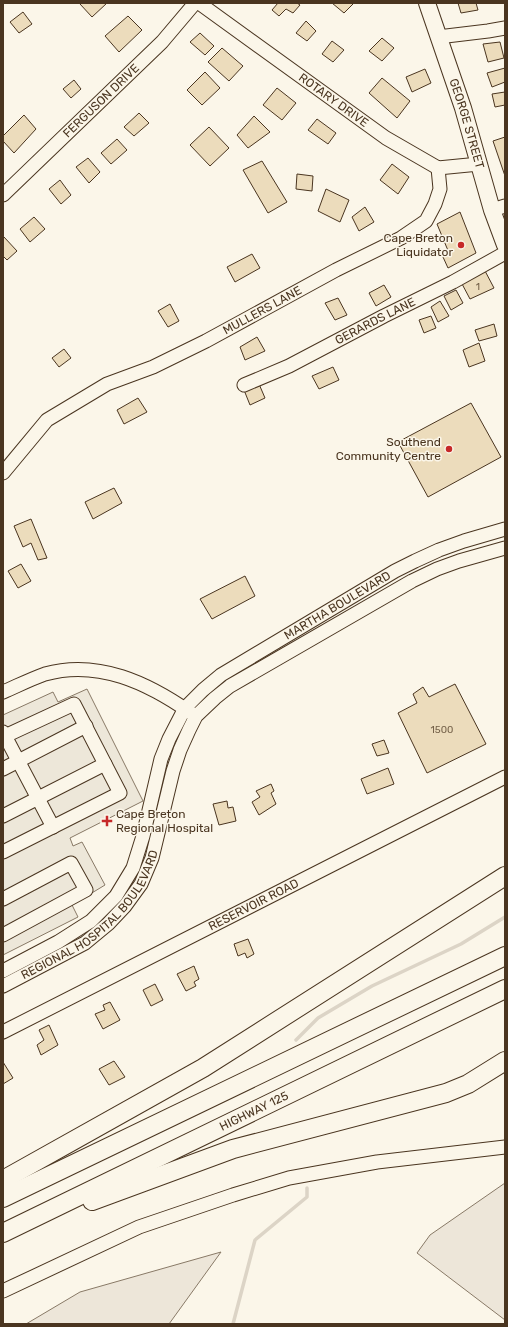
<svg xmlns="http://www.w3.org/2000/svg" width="508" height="1327" font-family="Rubik,sans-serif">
<rect width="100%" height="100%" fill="#fbf6e9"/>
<path fill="#ede6d9" stroke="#887966" d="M505,1183V1320L417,1253L430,1235Z
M221,1252L169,1324H26L80,1292Z"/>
<path fill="#ede7d9" stroke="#887966" d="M87,689L143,801L70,838L73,846L82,842L105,885L72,905L78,917L3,955V715L53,692L58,702Z"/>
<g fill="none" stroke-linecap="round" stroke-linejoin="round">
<path stroke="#dcd4c6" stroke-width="3.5" d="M296,1040L318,1018L372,986L461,944L505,917
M233,1324L255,1240L307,1197V1188"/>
</g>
<path fill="#ecdcbc" stroke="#4a3520" d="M81,3H107L92,17L80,4Z
M278,3H297L300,5L293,13L286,9L279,16L272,10Z
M332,3H354L344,13Z
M458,3H476L478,10L461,13Z
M23,12L32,24L19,33L10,22Z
M128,16L142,30L119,52L105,36Z
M306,21L316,31L307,41L296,33Z
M200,33L214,46L205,55L190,42Z
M382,38L394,48L382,61L369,51Z
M332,41L344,50L333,62L322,54Z
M500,42L504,58L488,62L483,44Z
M222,48L243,66L229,81L208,62Z
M505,68V82L492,87L487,73Z
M425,69L431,83L412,92L406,77Z
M205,72L220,88L202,105L187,90Z
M382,78L410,101L397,118L369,93Z
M74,80L81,89L71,98L63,89Z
M277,88L296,103L282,120L263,105Z
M505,92V105L495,107L492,94Z
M139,113L149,123L134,136L124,127Z
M24,115L36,129L14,153L3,141V136Z
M254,116L270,132L248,148L237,135Z
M317,119L336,133L328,144L308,130Z
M209,127L229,148L210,166L190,145Z
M505,137V176L493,141Z
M117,139L127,150L111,164L101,153Z
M88,158L100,172L89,183L76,167Z
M262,161L287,202L268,213L243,170Z
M392,164L409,177L398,194L380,180Z
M297,174L313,176L312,191L296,189Z
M60,180L71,195L61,204L49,189Z
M326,189L349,200L340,222L318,211Z
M365,207L374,222L359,231L352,217Z
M460,212L476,253L448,268L443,257L449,253L437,224Z
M34,217L45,229L30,242L20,229Z
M4,237L17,251L7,260L3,256V238Z
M252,254L260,268L235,282L227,267Z
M484,269L494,288L470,299L461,282Z
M384,285L391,297L376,306L369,293Z
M456,290L463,303L451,310L444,296Z
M338,298L347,315L335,320L325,303Z
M440,301L449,316L438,322L431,307Z
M170,304L179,321L168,327L158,311Z
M431,316L436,328L424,333L419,320Z
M494,324L497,336L479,341L475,330Z
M257,337L265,351L245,360L240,347Z
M479,343L485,361L469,367L463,350Z
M64,349L71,358L59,367L52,358Z
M333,367L339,380L319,389L312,376Z
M259,384L265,398L250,405L244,390Z
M138,398L147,412L124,424L117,410Z
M471,403L501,457L428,497L398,442Z
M114,488L122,503L93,519L85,502Z
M31,519L47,558L38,560L31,543L23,547L14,526Z
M21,564L31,581L18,588L8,571Z
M245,576L255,596L212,619L200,599Z
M455,684L486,744L427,773L398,713L417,703L413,694L423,687L429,697Z
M384,740L389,753L377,756L372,744Z
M388,768L394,784L367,794L361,779Z
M271,784L274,791L271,793L276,804L259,815L252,802L260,797L256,791Z
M227,801L228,808L233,807L236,821L219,825L213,804Z
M248,939L254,954L247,958L245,953L238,956L234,944Z
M194,966L199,979L194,982L196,986L186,991L177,974Z
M155,984L163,1000L151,1006L143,990Z
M110,1002L120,1020L103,1029L95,1014L105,1010L103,1005Z
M49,1025L58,1045L41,1055L37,1045L44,1040L39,1030Z
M114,1061L125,1077L109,1085L99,1069Z
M3,1062L13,1078L3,1084Z"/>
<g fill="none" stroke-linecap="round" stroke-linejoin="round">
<g stroke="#4a3520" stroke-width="15">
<g id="minor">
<path id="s1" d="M199,3L386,138L438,168L479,164"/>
<path d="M438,37L488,31L505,28"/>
<path id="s2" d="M3,195L162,42L195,3"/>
<path d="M492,210L505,206"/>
<path id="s3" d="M244,385L289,366L384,316L453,282L505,253"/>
<path id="s4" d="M3,473L47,420L107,384L153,367L206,341L336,270L401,238L426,221L435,204L440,189L438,168"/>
<path d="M3,692C17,686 31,679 45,674C98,659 148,683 191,713"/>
<path d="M3,732L53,827"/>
<path d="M3,737L74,704L120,793L3,852"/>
<path d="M3,769L86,726"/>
<path d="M3,816L105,764"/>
<path d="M3,899L71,863L86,890L3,935"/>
<path id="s5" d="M3,971L58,942L91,921L116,896L133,868L143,836L161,759L169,739L185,708L203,690L221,675L395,571L415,561L439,550L464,541L505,529"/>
<path id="s6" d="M3,986L85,943L108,924L125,906L141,884L152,858L173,771L180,750L189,730L196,716L215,698L230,686L412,581L437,569L459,561L505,548"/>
<path id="s7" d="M3,1032L505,777"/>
<path d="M3,1291L139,1227L233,1195L289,1178L377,1162L505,1147"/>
</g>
</g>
<g stroke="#4a3520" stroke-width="18">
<g id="major">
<path id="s8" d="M427,3L463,108L492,210L505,245"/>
</g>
</g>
<g stroke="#4a3520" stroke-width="20">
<g id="highway">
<path d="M3,1180L203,1068L505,876"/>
<path d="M3,1198L505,956"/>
<path d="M92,1201L233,1149L446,1093L468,1084L505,1061"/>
<path id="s9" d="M3,1233L505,989"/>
</g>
</g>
<use href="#minor" stroke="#fbf6e9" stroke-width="13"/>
<use href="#major" stroke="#fbf6e9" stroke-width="16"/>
<use href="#highway" stroke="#fbf6e9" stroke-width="18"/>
</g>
<g fill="#c62828" stroke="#fbf6e9" stroke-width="1.5">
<circle cx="461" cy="245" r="4"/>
<circle cx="449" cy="449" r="4"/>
<path d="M105 815h4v4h4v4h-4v4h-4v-4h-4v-4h4z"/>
</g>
<g text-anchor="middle" stroke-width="3" stroke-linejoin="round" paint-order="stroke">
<g font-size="10" fill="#725f47">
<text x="478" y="290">1</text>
<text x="442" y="733">1500</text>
</g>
<g font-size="12" fill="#4a3520" stroke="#fbf6e9">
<text dy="4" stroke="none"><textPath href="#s2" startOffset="136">FERGUSON DRIVE</textPath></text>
<text dy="4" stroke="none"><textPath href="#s1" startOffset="166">ROTARY DRIVE</textPath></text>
<text dy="4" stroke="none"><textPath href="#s8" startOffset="127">GEORGE STREET</textPath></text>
<text dy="4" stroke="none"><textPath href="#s4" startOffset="311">MULLERS LANE</textPath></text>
<text dy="4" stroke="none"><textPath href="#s3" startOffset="146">GERARDS LANE</textPath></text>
<text dy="4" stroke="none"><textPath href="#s5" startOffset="523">MARTHA BOULEVARD</textPath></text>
<text dy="4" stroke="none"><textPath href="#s7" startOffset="281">RESERVOIR ROAD</textPath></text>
<text dy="4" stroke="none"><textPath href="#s6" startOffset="116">REGIONAL HOSPITAL BOULEVARD</textPath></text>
<text dy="4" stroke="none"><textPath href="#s9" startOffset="279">HIGHWAY 125</textPath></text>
</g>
<g font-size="12" fill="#4a3520" stroke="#fbf6e9" text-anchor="end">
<text x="453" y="242">Cape Breton<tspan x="453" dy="14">Liquidator</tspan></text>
<text x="441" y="446">Southend<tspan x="441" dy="14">Community Centre</tspan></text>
<text x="116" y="818" text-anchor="start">Cape Breton<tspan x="116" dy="14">Regional Hospital</tspan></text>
</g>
</g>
<rect width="508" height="1327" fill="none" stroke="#4a3520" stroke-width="8"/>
</svg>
